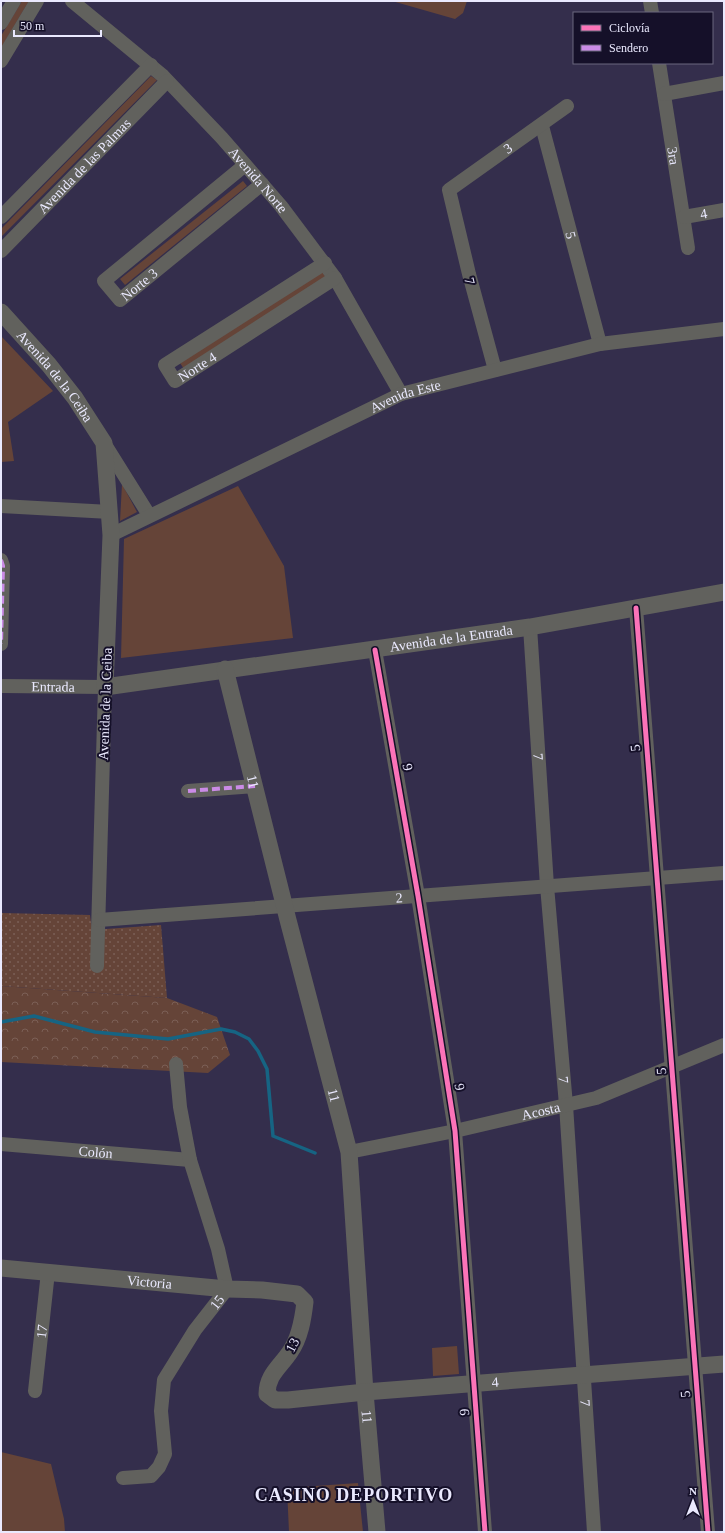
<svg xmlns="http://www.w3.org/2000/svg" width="725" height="1533" font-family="Georgia,serif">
<defs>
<pattern id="forest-crowns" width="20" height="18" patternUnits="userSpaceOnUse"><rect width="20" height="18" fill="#654438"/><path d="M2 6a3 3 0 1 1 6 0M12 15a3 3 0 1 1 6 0" fill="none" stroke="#7b5f56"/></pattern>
<pattern id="garden-dots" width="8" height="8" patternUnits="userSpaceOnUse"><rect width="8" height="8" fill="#654438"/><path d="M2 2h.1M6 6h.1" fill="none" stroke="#7b5f56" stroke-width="1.8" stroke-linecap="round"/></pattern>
</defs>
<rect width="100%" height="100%" fill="#342e4c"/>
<path fill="#654438" d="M22,1H29L1,48V36Z
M392,1H467L463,13L455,19Z
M151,76L157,80L1,237V229Z
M243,181L247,186L125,285L120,279Z
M322,272L326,277L184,369L180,363Z
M1,336L53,391L8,422L14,461L1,462Z
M122,484L137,512L120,521Z
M238,486L284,566L293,638L121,658L124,539Z
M457,1346L459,1374L433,1376L432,1348Z
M1,1452L51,1464L64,1519L65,1532H1Z
M358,1483L363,1532H289L287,1488Z"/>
<path fill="url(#forest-crowns)" d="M1,986L167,998L217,1017L230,1055L208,1073L1,1062Z"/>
<path fill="url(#garden-dots)" d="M1,913L90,915L92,930L161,925L167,998L1,986Z"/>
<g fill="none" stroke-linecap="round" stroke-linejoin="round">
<path stroke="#166483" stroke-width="3.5" d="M1,1022L34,1016L95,1032L168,1039L221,1029L235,1032L249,1039L258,1051L267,1069L273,1136L315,1153"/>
<g stroke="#61615d" stroke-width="14">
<path id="s1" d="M72,1L163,76L222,138L281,206L335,278L401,394"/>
<path d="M650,1L652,13"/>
<path d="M1,23L14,1"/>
<path d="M1,61L37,1"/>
<path id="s2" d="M659,63L688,248"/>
<path d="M664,94L724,83"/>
<path id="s3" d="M542,126L600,344"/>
<path id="s4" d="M245,165L104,281L120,300L262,184"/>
<path d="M1,217L151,65"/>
<path id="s5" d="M684,217L724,210"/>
<path id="s6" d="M1,251L167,81"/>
<path id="s7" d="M325,263L165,365L175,381L335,278"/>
<path id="s8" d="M495,370L469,274L449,190L567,106"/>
<path d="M104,443L149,515"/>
<path d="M1,506L110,512"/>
<path id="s9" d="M111,535L401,394L600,344L724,329"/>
<path d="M1,560L3,566L1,644"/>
<path d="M636,608L708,1532"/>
<path id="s10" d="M530,627L547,886L566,1105L594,1532"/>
<path d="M375,650L418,896L455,1131L485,1532"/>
<path id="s11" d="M1,686L105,687L97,966"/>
<path d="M188,791L255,786"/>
<path id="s12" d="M99,920L724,873"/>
<path id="s13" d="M1,1144L190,1160"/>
<path id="s14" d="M349,1152L455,1131L596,1098L724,1045"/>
<path id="s15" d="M35,1391L48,1272"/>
<path id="s16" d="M123,1478L151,1476L159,1467L165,1454L161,1411L164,1380L195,1330L227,1289L218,1249L190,1160L180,1107L176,1064"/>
</g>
<g stroke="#61615d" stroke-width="17">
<path id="s17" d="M1,312L49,365L75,398L104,443L111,535L105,687L530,627L724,592"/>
<path id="s18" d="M225,669L288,920L349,1152L365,1392L377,1532"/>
<path id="s19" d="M1,1268L227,1289L262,1290L297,1294L305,1302C303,1319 300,1338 290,1352C280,1367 267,1375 267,1394L275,1400H288L365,1392L724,1364"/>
</g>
<path stroke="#ca8be6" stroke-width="4" stroke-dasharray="8 4" stroke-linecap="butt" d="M1,560L3,566L1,644
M188,791L255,786"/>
<g stroke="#151029" stroke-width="8">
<path id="cycleway" d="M636,608L708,1532
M375,650L418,896L455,1131L485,1532"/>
</g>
<use href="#cycleway" stroke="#fb73b8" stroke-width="5"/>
</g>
<g text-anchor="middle" stroke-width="4" stroke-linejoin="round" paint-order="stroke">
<g font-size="14" fill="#eae9fe" stroke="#151029">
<text dy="5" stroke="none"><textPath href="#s8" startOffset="258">3</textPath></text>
<text dy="5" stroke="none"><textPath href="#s2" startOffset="94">3ra</textPath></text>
<text dy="5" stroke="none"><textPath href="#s6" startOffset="119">Avenida de las Palmas</textPath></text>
<text dy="5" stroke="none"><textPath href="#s1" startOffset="259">Avenida Norte</textPath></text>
<text dy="5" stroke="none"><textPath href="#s5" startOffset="20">4</textPath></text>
<text dy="5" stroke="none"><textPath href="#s3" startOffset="113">5</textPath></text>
<text transform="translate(470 281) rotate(76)" y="5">7</text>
<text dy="5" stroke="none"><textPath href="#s4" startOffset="232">Norte 3</textPath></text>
<text dy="5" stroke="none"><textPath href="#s7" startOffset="235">Norte 4</textPath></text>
<text dy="5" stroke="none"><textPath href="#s17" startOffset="84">Avenida de la Ceiba</textPath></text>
<text dy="5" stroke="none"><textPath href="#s9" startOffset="326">Avenida Este</textPath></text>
<text dy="5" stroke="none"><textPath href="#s17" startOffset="761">Avenida de la Entrada</textPath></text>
<text dy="5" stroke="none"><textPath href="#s11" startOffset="52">Entrada</textPath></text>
<text transform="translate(105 704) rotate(-88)" y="5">Avenida de la Ceiba</text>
<text transform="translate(635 748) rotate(-95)" y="5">5</text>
<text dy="5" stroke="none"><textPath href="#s10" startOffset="130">7</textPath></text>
<text transform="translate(408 767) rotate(80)" y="5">9</text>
<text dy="5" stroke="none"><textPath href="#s18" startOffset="116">11</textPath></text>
<text dy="5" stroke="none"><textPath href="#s12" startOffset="301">2</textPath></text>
<text transform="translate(661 1071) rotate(-94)" y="5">5</text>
<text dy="5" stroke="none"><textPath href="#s10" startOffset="454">7</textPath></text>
<text transform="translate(460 1087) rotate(81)" y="5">9</text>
<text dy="5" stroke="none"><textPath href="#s18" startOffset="440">11</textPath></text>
<text dy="5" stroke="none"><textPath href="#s14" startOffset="196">Acosta</textPath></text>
<text dy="5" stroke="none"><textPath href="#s13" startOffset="95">Colón</textPath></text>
<text dy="5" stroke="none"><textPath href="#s19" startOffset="149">Victoria</textPath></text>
<text dy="5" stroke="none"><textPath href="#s16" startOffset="223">15</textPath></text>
<text dy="5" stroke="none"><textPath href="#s15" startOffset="60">17</textPath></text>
<text transform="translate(292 1345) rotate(-62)" y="5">13</text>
<text dy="5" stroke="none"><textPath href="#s19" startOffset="641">4</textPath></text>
<text transform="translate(685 1394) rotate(-94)" y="5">5</text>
<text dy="5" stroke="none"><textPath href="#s10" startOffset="778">7</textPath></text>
<text transform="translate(464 1412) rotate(-94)" y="5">9</text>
<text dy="5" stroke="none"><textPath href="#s18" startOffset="764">11</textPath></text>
</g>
<g font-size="18" font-weight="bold" letter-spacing="1" fill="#eae9fe" stroke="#151029">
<text x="354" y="1501">CASINO DEPORTIVO</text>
</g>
</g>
<rect width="725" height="1533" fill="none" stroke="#eae9fe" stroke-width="4"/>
<rect x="573" y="12" width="140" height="52" fill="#151029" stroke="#6a677e"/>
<rect x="581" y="25" width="20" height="6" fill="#fb73b8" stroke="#6a677e"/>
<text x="609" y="32" font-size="12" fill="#eae9fe">Ciclovía</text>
<rect x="581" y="45" width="20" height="6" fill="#ca8be6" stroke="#6a677e"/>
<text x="609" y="52" font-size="12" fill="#eae9fe">Sendero</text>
<g transform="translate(693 1501)" stroke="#151029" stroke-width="3" paint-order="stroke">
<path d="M0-3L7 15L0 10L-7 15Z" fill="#eae9fe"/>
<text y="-6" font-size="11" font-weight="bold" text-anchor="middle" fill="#eae9fe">N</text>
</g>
<path d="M14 30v6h87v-6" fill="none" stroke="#eae9fe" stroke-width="2"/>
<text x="20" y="30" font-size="12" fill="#eae9fe" stroke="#151029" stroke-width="3" paint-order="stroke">50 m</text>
</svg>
